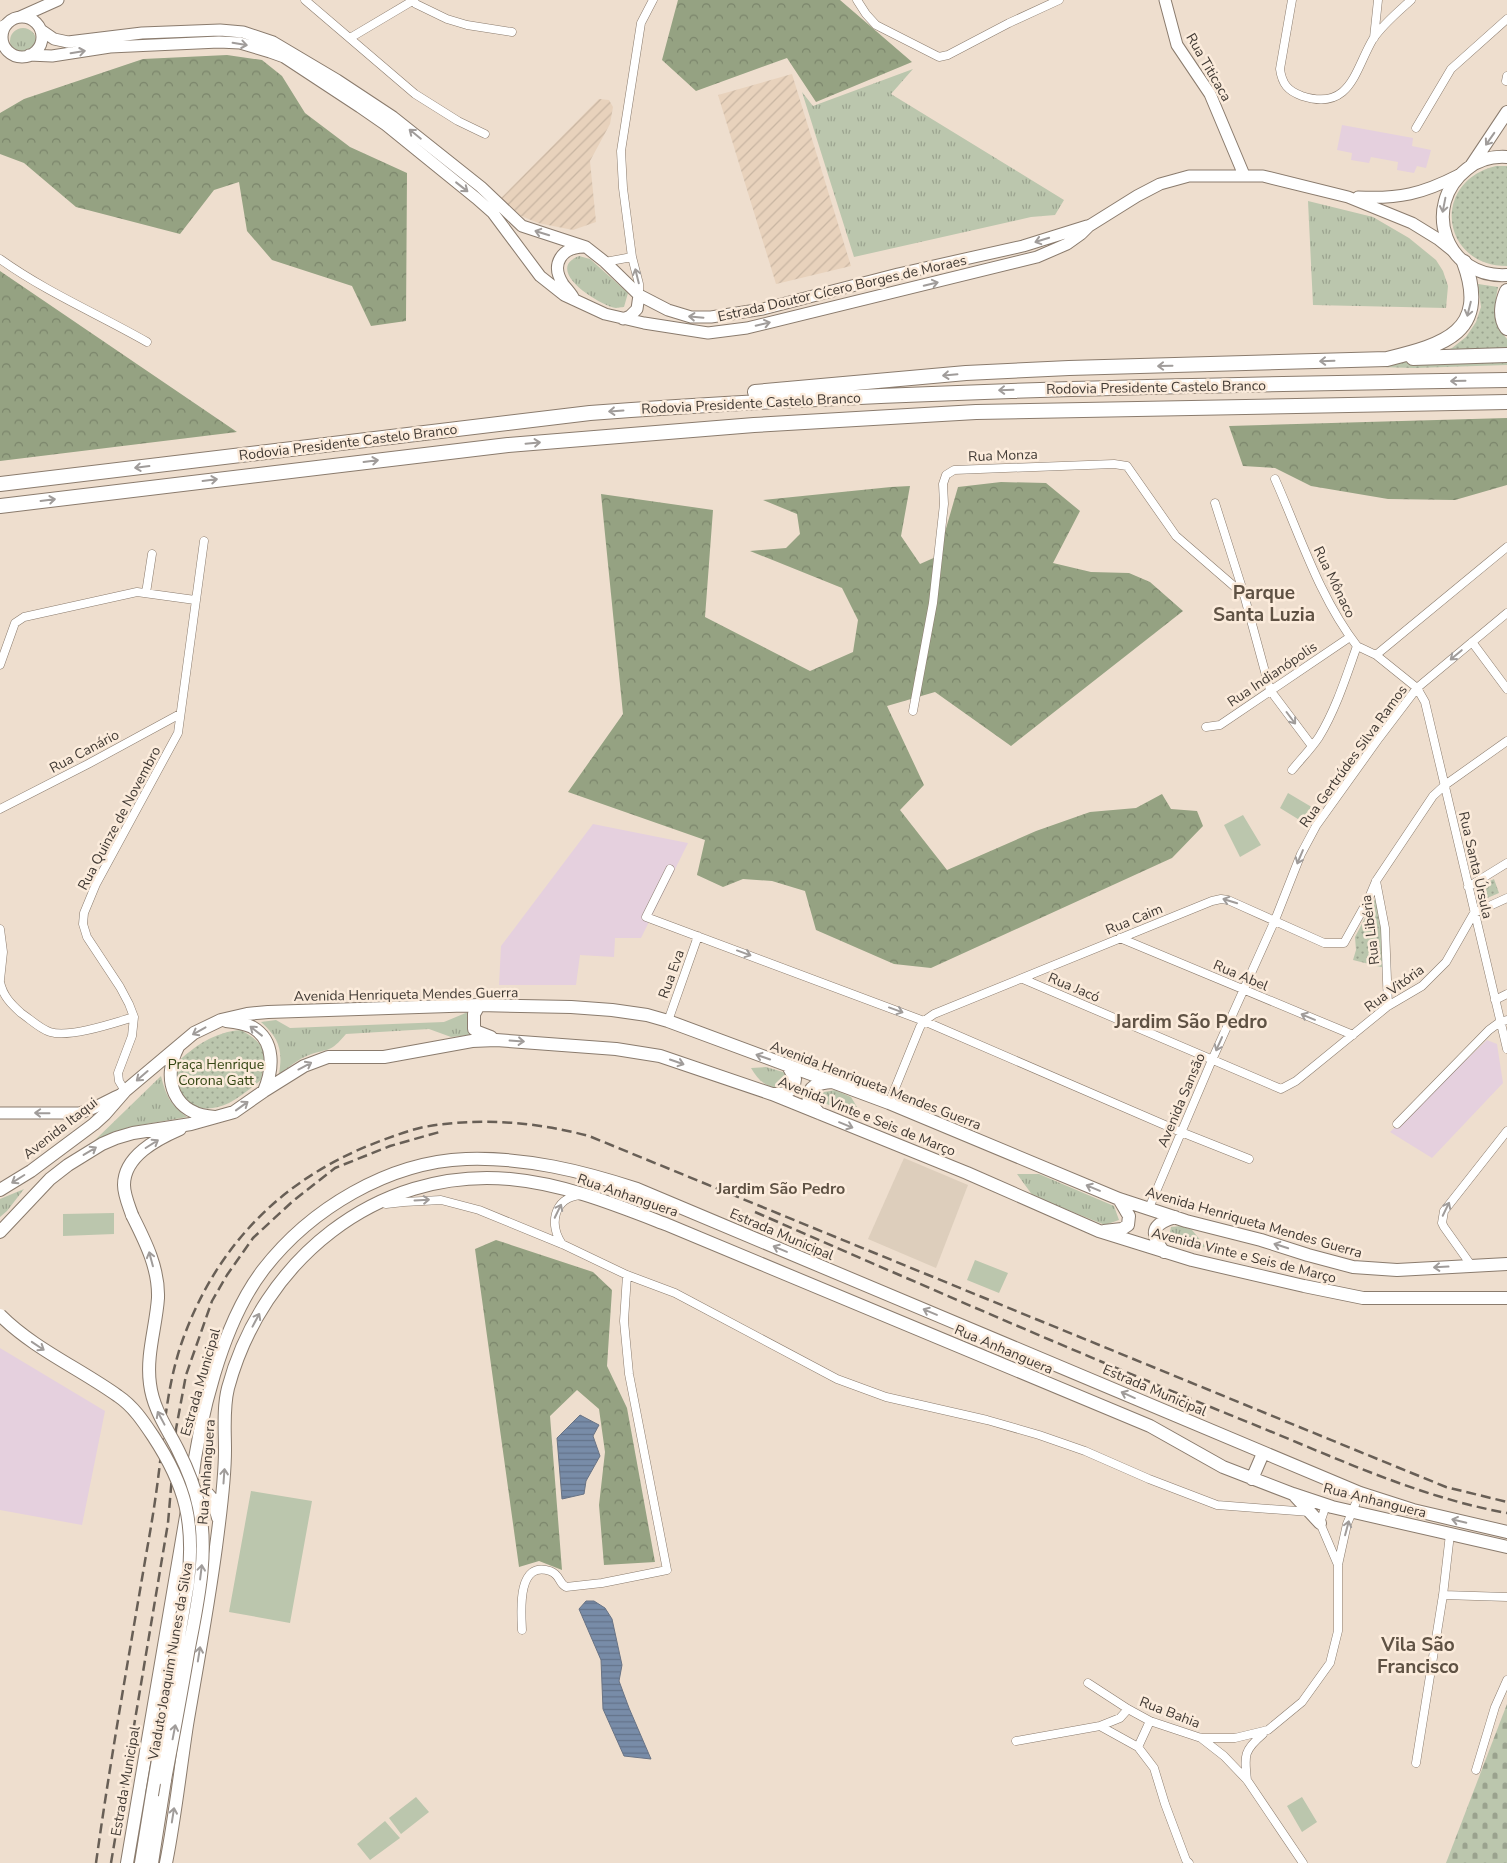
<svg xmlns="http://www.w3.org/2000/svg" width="1507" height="1863" font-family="'Nunito Sans',sans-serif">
<defs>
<pattern id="industrial-furrows" width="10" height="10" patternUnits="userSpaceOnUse" patternTransform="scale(1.25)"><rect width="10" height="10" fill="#e8d2bc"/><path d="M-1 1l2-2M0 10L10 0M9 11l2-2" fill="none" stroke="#c8b5a2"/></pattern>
<pattern id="grass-tufts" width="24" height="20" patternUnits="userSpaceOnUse" patternTransform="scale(1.25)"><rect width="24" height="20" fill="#bbc6ad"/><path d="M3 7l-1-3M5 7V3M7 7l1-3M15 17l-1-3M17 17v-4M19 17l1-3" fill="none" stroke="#9aa28e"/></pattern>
<pattern id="forest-crowns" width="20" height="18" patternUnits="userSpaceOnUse" patternTransform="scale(1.25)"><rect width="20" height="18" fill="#95a282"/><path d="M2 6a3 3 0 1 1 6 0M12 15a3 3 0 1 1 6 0" fill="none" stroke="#7b856b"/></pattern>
<pattern id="cemetery-stones" width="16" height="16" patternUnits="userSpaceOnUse" patternTransform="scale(1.25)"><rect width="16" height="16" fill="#bbc6ad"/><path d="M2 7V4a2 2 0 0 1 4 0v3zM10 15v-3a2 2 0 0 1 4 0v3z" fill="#9aa28e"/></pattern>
<pattern id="park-dots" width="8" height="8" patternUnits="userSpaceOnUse" patternTransform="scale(1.25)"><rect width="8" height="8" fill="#bbc6ad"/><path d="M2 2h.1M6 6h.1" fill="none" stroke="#9aa28e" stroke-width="1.8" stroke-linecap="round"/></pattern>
<pattern id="water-rules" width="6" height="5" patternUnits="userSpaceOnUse" patternTransform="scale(1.25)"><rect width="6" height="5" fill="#788ca8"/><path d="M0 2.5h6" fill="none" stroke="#64738a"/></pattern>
</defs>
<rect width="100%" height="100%" fill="#eedece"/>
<path fill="url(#industrial-furrows)" d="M792,74L851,266L776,284L718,95Z
M599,99L609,100L613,107L610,124L590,161L596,222L573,230L538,223L519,215L501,198Z"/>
<path fill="#e5d0de" d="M1342,125L1413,138L1412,146L1431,150L1426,168L1417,166L1414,173L1397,170L1398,162L1371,157L1369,163L1351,160L1352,153L1337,150Z
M593,824L688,843L641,938H615L614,957L580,955L576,985H499L501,946Z
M1487,1040L1497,1044L1503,1083L1432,1158L1390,1132Z
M0,1348L105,1411L82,1525L0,1510Z"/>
<path fill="#ddcebc" d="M904,1158L968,1185L936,1268L868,1239Z"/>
<path fill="url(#grass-tufts)" d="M10 41a13 13 0 1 1 26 0a13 13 0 1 1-26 0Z
M913,69L891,94L1064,200L1055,215L1031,217L854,257L802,92L813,106Z
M1308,201L1373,217L1409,238L1436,260L1443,271L1448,286L1446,308L1313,305Z
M579,256L590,259L628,293L624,307C623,307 616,308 616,308C599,305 543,270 579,256Z
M468,1012L469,1014L467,1025L471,1035L451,1037L429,1029L346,1034C330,1053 329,1048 309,1055C298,1059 288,1068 279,1074C283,1050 279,1038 261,1022L276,1020L290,1028L444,1022Z
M766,1067L783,1072L791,1078L792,1085C772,1092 761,1085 751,1068Z
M161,1076C166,1096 170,1104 187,1117L129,1127L94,1143L93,1142Z
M835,1090L851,1097L857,1107L843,1111L822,1102L820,1097L824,1092Z
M1017,1174H1039L1114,1206L1119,1220L1105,1225L1033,1196Z
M24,1189L7,1211L0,1217V1199Z
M1181,1226L1192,1230L1206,1247C1192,1248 1179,1249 1169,1237L1171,1227Z"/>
<path fill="url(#forest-crowns)" d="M678,0H840L912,62L816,102L787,58L696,91L662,60Z
M227,55L262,60L282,76L305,113L350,147L407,173L406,321L371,326L352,286L272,260L247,231L239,182L214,190L180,234L76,207L24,163L0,154V113L24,99L143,59Z
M0,271L237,432L0,461Z
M1507,418V485L1455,500L1388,499L1311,486L1275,468L1243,466L1229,426Z
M1001,482L1046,483L1080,511L1053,563L1091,572L1129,573L1150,582L1183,611L1011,746L935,692L887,706L924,785L900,810L947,870L1036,831L1090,812L1136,808L1162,794L1171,809L1197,811L1203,826L1172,858L931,968L894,964L816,930L805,891L772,881L743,879L723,887L697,875L705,840L568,792L623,714L601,494L713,510L705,617L810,671L853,652L858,620L842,588L750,551L786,548L800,534L797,514L763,500L891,487L910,486L901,536L920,564L938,556L958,487Z
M496,1240L593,1272L612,1290L607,1366L627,1408L655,1562L604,1565L599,1505L605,1452L599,1409L577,1390L550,1416L562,1570L539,1561L519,1567L475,1249Z"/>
<path fill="url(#cemetery-stones)" d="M1507,1704V1863H1446Z"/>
<path fill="url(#park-dots)" d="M1496,166H1507V266C1440,266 1431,181 1496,166Z
M1478,284L1498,287C1494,307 1493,323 1507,339V365L1414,368L1345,366L1431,357L1452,348L1466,337L1476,322L1481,307Z
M1494,879L1499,893L1478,902C1477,889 1483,884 1494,879Z
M1376,897L1382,931L1385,968L1353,960L1356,950L1355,937Z
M241,1030C266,1044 267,1053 261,1080C251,1088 240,1097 229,1103C209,1113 185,1110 176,1087C174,1081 175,1070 175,1064C195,1046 214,1032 241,1030Z"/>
<path fill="#bbc6ad" d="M1288,793L1315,809L1306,824L1280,808Z
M1243,815L1261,845L1240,857L1224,825Z
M114,1213V1234L63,1236V1214Z
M975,1260L1008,1273L999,1293L967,1280Z
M251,1491L312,1501L290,1623L229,1612Z
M416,1797L429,1812L401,1834L389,1818Z
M1302,1797L1317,1822L1302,1832L1287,1806Z
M385,1821L400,1838L370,1860L357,1844Z"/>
<path fill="url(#water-rules)" stroke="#687385" d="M580,1415L599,1425L593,1436L600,1456L586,1481L584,1494L562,1499L557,1438Z
M586,1601H594L605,1608L612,1619L622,1665L619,1681L629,1708L651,1759L624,1756L603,1709L601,1660L579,1609Z"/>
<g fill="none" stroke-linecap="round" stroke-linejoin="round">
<g stroke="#8a7b6d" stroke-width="9">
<path id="street" d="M305,0L415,94L458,121L485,134
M413,0L416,4L447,19L467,25L512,32
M857,0L866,14L876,25L939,57L948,55L1009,23L1059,0
M1292,0L1280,69C1282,84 1288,91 1302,96C1351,112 1355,69 1373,39C1383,24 1398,12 1411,0
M0,26L8,22
M350,38L414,0
M1374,38L1378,0
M0,46L4,45
M1506,81L1507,76
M1416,128L1451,69L1507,19
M0,259C46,292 98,314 147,342
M605,262L632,257
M639,295V284L632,257L623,188L621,151L641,23L653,0
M1275,479C1300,535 1319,597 1357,646C1346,677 1336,709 1319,737C1311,749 1301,759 1292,770
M1215,503L1243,591L1270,690L1312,746
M146,593L152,554
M1472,642L1507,689
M1357,646L1376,655L1417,688L1425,702L1507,1049
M1376,655L1507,547
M0,665L15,623L24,617L137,592L195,600
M913,711L933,603L944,504L943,484L946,475L954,470L1114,464L1127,466L1176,536L1243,594
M1206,727L1220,725L1350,637
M0,809L88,764L180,714
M670,869L646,917L924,1021L1181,1132L1249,1159
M1376,881L1385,928L1388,1006
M1468,887L1507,863
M0,929L3,952L0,980
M1120,938L1353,1035
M1023,979L1281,1089L1296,1081L1388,1006L1422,986L1446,962L1474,913L1507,898
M0,982C3,996 11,1004 21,1013C30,1019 40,1029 50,1032C70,1038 114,1023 134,1017
M1495,1000L1507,994
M668,1021L698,936
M125,1091L119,1081L118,1073L132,1036L134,1017L129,1004L120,987L87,937L83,924L84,913L96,884L178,733L204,541
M889,1103L920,1027L924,1021L934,1014L1212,901L1221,899L1228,900L1324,943H1344L1368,900L1376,881L1433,796L1445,785L1507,741
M1397,1124L1489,1030L1500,1022L1507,1020
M386,1204L404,1202L441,1200L479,1210L562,1244L627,1275L675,1293L837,1379L886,1397L987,1420L1039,1435L1085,1451L1149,1479L1217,1505L1310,1512
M1149,1208L1212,1060L1275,920L1301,854L1316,826L1379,738L1417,688L1507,613
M562,1244C549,1225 553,1198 580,1195
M1471,1265L1444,1227L1442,1223L1444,1211L1507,1131
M1326,1505L1320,1523L1338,1565
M1443,1595L1507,1597
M522,1630C521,1611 517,1560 550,1571C561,1575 558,1583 566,1587L602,1583L667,1570L629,1374L624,1321L627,1275
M1088,1683L1128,1709L1150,1721L1201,1738H1235L1268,1730L1302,1702L1330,1663L1338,1631V1565L1347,1524L1360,1493
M1100,1726L1120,1718L1128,1709
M1201,1738L1224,1756L1247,1780L1303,1863
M1016,1741L1100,1726L1138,1747L1154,1768L1165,1804L1186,1860L1189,1863
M1138,1747L1150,1721
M1416,1763L1443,1595L1450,1534
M1476,1770L1495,1707L1507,1680
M1247,1780C1244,1755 1244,1750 1263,1734"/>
</g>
<g stroke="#8a7b6d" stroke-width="13">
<path id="secondary" d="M1165,0L1177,45L1210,94L1244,175
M20,17L58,0
M2 37a20 20 0 1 1 40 0a20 20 0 1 1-40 0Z
M41,30L54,39L68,42L142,33L220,30L243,32L273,42L337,80L393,117L481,187L522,226L586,247L605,262L639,295L668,310L691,317H711L763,309L898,274L1023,246L1087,226
M29,55L52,56L110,47L219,42L240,43L270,52L284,57L360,107L386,125L476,198L493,213L540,276L564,295L605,314L644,323L708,333L747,328L1037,257L1067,244L1081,234L1089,226L1137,196L1160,184L1189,176H1263L1348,197L1412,223L1438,239L1453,251
M1358,197C1399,199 1422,194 1459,175
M573,297C570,292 566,288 563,284C550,264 562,247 584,247
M623,319L630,316L637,309L639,295
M0,1113H79C94,1110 107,1100 122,1094"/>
</g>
<g stroke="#8a7b6d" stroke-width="14">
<path id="primary" d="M1507,157C1493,156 1478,160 1467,169C1420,206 1446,279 1507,275
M1471,166L1507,112
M479,1005L474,1014V1029L478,1032L491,1037
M226,1021C235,1022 244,1023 252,1027C276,1041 273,1070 264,1091
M178,1047C161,1080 174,1115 215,1117
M772,1094C785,1094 794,1093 795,1079L788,1066
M819,1113L809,1102C806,1086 818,1083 832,1082
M0,1190L31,1171L94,1124L105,1114L125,1091L194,1033L221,1020L247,1014L268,1012L479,1005L571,1007L612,1010L647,1015L668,1021L889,1103L1119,1199L1186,1221L1261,1240L1308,1255L1353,1267L1397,1270L1507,1264
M132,1215C129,1206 124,1195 124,1185C124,1156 157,1139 180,1129
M1104,1231L1122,1229L1128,1225L1129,1216L1119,1199
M0,1232L50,1179L68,1165L102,1144L116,1138L133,1133L191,1124L234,1112L264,1091L304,1066L328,1057H384L472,1041L496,1040L616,1049L660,1056L772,1094L967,1173L1099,1231L1192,1260L1304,1286L1363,1298H1507
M1164,1252C1149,1233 1152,1224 1175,1217
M1252,1479L1261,1458
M1295,1496L1320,1523
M189,1500L198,1492L207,1493L213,1500L218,1518
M127,1863L191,1487C199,1420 221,1325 263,1270C310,1209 388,1162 466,1159C525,1157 582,1171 637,1189L1360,1493L1413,1510L1507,1532
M141,1863L152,1795
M152,1863L165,1780
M166,1863C175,1818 180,1771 187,1725C197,1666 208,1607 216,1547C220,1515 225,1482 225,1450C225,1429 223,1408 228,1388C262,1261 376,1167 510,1179C565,1184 616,1205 668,1225L1150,1426L1223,1467L1293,1494L1332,1507L1507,1547"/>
</g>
<g stroke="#8a7b6d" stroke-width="16">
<path id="highway" d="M1507,291C1502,302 1499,317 1507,328
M1413,358L1507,355
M755,392L966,373L1069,368L1387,359C1444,345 1490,332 1464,262
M0,484L590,413C895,390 1201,385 1507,380
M0,506L508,445L754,425L976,412L1507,402"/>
</g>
<use href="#street" stroke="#fff" stroke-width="8"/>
<use href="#secondary" stroke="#fff" stroke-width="11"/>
<use href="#primary" stroke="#fff" stroke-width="12"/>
<use href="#highway" stroke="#fff" stroke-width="14"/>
<path stroke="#685f56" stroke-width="2.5" stroke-dasharray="10 5" stroke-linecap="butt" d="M755,1212C920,1284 1084,1356 1250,1423C1334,1457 1418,1497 1507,1513
M96,1863C110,1762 128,1661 145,1561C149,1538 153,1516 156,1494C164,1439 165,1384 186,1331C220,1243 283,1180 370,1145C388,1138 406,1131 424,1127C479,1117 536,1122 589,1136L1397,1467L1446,1487L1507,1502
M111,1863L168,1523L176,1429L186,1375L212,1301L227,1275L253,1238L293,1201L335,1168L390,1146L443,1131"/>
<g stroke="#8a7b6d" stroke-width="14" stroke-linecap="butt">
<path id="primary-bridge" d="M132,1215C145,1241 159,1268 158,1298C156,1327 146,1355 150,1384C153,1409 167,1428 178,1450C187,1468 195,1487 199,1507C209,1555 197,1605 188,1653C181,1695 173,1737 165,1780
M0,1315C34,1349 79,1368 118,1396C133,1406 143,1421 153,1436C186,1486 195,1523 188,1583L152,1795"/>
</g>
<use href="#primary-bridge" stroke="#fff" stroke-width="12"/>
</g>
<defs><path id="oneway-shaft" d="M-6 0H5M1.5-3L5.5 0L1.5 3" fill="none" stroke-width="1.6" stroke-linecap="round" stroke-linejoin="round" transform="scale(1.25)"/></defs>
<g stroke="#a09c9a">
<use href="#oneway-shaft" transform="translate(240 44) rotate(9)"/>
<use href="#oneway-shaft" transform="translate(78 52) rotate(-9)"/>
<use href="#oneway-shaft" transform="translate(415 134) rotate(-141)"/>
<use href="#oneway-shaft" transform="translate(1490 139) rotate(125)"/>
<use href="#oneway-shaft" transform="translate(462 187) rotate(38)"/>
<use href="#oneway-shaft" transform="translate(1444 205) rotate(101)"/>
<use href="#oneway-shaft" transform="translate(542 233) rotate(-163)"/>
<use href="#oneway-shaft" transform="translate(1042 240) rotate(163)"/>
<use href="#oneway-shaft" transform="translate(637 276) rotate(-104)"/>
<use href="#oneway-shaft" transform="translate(931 284) rotate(-14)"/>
<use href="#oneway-shaft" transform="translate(1469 309) rotate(104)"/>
<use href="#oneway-shaft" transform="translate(696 317) rotate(-175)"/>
<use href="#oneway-shaft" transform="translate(763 324) rotate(-13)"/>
<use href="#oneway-shaft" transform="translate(1327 361) rotate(178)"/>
<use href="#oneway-shaft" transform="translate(1165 366) rotate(179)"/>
<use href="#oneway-shaft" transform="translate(950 375) rotate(175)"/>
<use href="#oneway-shaft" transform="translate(1458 381) rotate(179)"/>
<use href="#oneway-shaft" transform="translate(1006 390) rotate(178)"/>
<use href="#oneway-shaft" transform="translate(616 411) rotate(176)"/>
<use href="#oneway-shaft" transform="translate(533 443) rotate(-5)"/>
<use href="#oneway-shaft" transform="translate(371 461) rotate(-7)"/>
<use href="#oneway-shaft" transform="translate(142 467) rotate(173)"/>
<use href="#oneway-shaft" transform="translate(210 480) rotate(-7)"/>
<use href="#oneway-shaft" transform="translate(48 500) rotate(-7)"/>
<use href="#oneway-shaft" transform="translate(1456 655) rotate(140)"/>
<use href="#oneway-shaft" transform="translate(1291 718) rotate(53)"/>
<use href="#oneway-shaft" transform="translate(1300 857) rotate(113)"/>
<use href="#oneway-shaft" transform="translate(1230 901) rotate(-163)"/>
<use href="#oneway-shaft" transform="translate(744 953) rotate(20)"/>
<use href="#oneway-shaft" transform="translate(896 1010) rotate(20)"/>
<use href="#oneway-shaft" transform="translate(1308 1017) rotate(-157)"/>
<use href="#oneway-shaft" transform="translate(199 1031) rotate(151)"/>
<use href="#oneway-shaft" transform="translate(256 1031) rotate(-142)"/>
<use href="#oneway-shaft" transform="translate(517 1041) rotate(4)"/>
<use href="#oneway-shaft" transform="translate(1219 1044) rotate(114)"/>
<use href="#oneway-shaft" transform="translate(763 1057) rotate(-161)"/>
<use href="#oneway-shaft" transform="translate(677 1062) rotate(19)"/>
<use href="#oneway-shaft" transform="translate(305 1066) rotate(-28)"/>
<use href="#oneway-shaft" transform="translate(142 1076) rotate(139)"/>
<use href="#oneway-shaft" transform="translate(242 1106) rotate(-36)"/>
<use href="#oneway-shaft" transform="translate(42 1113) rotate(-179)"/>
<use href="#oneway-shaft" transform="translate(846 1125) rotate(22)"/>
<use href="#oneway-shaft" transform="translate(152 1144) rotate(-32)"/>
<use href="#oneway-shaft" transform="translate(90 1151) rotate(-31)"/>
<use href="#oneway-shaft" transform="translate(18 1179) rotate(148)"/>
<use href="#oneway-shaft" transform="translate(1093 1188) rotate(-157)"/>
<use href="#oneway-shaft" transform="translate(422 1200) rotate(-3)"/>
<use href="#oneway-shaft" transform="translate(1446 1209) rotate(-64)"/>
<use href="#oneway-shaft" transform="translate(558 1211) rotate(-64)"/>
<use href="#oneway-shaft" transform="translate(1281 1246) rotate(-162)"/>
<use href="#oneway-shaft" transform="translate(780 1249) rotate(-157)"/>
<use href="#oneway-shaft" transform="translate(151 1259) rotate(-105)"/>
<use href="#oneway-shaft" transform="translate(1441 1267) rotate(177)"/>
<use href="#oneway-shaft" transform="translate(930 1312) rotate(-157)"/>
<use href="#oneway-shaft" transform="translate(256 1320) rotate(-62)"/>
<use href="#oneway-shaft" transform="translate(38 1346) rotate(34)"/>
<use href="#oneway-shaft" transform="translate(1128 1395) rotate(-156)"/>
<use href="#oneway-shaft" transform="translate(161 1418) rotate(-118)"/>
<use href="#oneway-shaft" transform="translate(224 1476) rotate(-86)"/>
<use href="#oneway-shaft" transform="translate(1459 1521) rotate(-167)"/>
<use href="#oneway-shaft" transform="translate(1347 1528) rotate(-75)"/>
<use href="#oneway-shaft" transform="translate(201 1572) rotate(-83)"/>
<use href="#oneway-shaft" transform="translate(199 1654) rotate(-81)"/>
<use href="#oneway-shaft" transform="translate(174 1732) rotate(-79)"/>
<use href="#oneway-shaft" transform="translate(173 1815) rotate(-81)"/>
</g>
<g text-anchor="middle" stroke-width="5" stroke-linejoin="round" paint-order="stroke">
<g font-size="14" fill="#413a34" stroke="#fbebdb">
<text transform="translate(1209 67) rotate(60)" y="5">Rua Titicaca</text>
<text transform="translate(842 288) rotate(-13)" y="5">Estrada Doutor Cícero Borges de Moraes</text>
<text transform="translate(1156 387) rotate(-1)" y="5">Rodovia Presidente Castelo Branco</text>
<text transform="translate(751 403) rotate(-3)" y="5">Rodovia Presidente Castelo Branco</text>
<text transform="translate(348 442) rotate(-7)" y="5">Rodovia Presidente Castelo Branco</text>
<text transform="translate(1003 455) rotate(-2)" y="5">Rua Monza</text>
<text transform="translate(1335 582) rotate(64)" y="5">Rua Mônaco</text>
<text transform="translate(1272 674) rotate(-34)" y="5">Rua Indianópolis</text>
<text transform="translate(84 751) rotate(-28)" y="5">Rua Canário</text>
<text transform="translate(1353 756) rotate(-54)" y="5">Rua Gertrúdes Silva Ramos</text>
<text transform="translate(119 818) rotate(-62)" y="5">Rua Quinze de Novembro</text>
<text transform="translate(1476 865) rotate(77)" y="5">Rua Santa Úrsula</text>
<text transform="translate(1134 919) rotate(-22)" y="5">Rua Caim</text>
<text transform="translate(1370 930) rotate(-97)" y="5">Rua Libéria</text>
<text transform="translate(671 974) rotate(-70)" y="5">Rua Eva</text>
<text transform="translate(1241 975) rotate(23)" y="5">Rua Abel</text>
<text transform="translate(1074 987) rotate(23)" y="5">Rua Jacó</text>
<text transform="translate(1394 988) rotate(-36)" y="5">Rua Vitória</text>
<text transform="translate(406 994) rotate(-1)" y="5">Avenida Henriqueta Mendes Guerra</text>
<text transform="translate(876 1085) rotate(21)" y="5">Avenida Henriqueta Mendes Guerra</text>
<text transform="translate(1181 1100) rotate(-67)" y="5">Avenida Sansão</text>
<text transform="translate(867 1116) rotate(22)" y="5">Avenida Vinte e Seis de Março</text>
<text transform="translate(60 1128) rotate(-38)" y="5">Avenida Itaqui</text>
<text transform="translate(628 1195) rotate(19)" y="5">Rua Anhanguera</text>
<text transform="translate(1254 1222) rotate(16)" y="5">Avenida Henriqueta Mendes Guerra</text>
<text transform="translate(782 1234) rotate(23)" y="5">Estrada Municipal</text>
<text transform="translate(1244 1255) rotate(14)" y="5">Avenida Vinte e Seis de Março</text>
<text transform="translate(1004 1349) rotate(23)" y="5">Rua Anhanguera</text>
<text transform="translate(200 1382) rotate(-74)" y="5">Estrada Municipal</text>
<text transform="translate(1155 1390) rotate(23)" y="5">Estrada Municipal</text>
<text transform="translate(206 1472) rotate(-86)" y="5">Rua Anhanguera</text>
<text transform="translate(1375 1500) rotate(14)" y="5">Rua Anhanguera</text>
<text transform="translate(170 1661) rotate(-80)" y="5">Viaduto Joaquim Nunes da Silva</text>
<text transform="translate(1170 1712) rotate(21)" y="5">Rua Bahia</text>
<text transform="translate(125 1781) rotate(-80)" y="5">Estrada Municipal</text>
</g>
<g font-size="14" fill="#334512" stroke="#fbebdb">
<text x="216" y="1069">Praça Henrique<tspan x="216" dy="16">Corona Gatt</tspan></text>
</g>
<g font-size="16" font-weight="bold" fill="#5f5244" stroke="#fbebdb">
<text x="781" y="1194">Jardim São Pedro</text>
</g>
<g font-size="19" font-weight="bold" fill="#5f5244" stroke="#fbebdb">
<text x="1264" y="599">Parque<tspan x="1264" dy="22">Santa Luzia</tspan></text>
<text x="1191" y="1028">Jardim São Pedro</text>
<text x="1418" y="1651">Vila São<tspan x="1418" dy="22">Francisco</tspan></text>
</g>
</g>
</svg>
